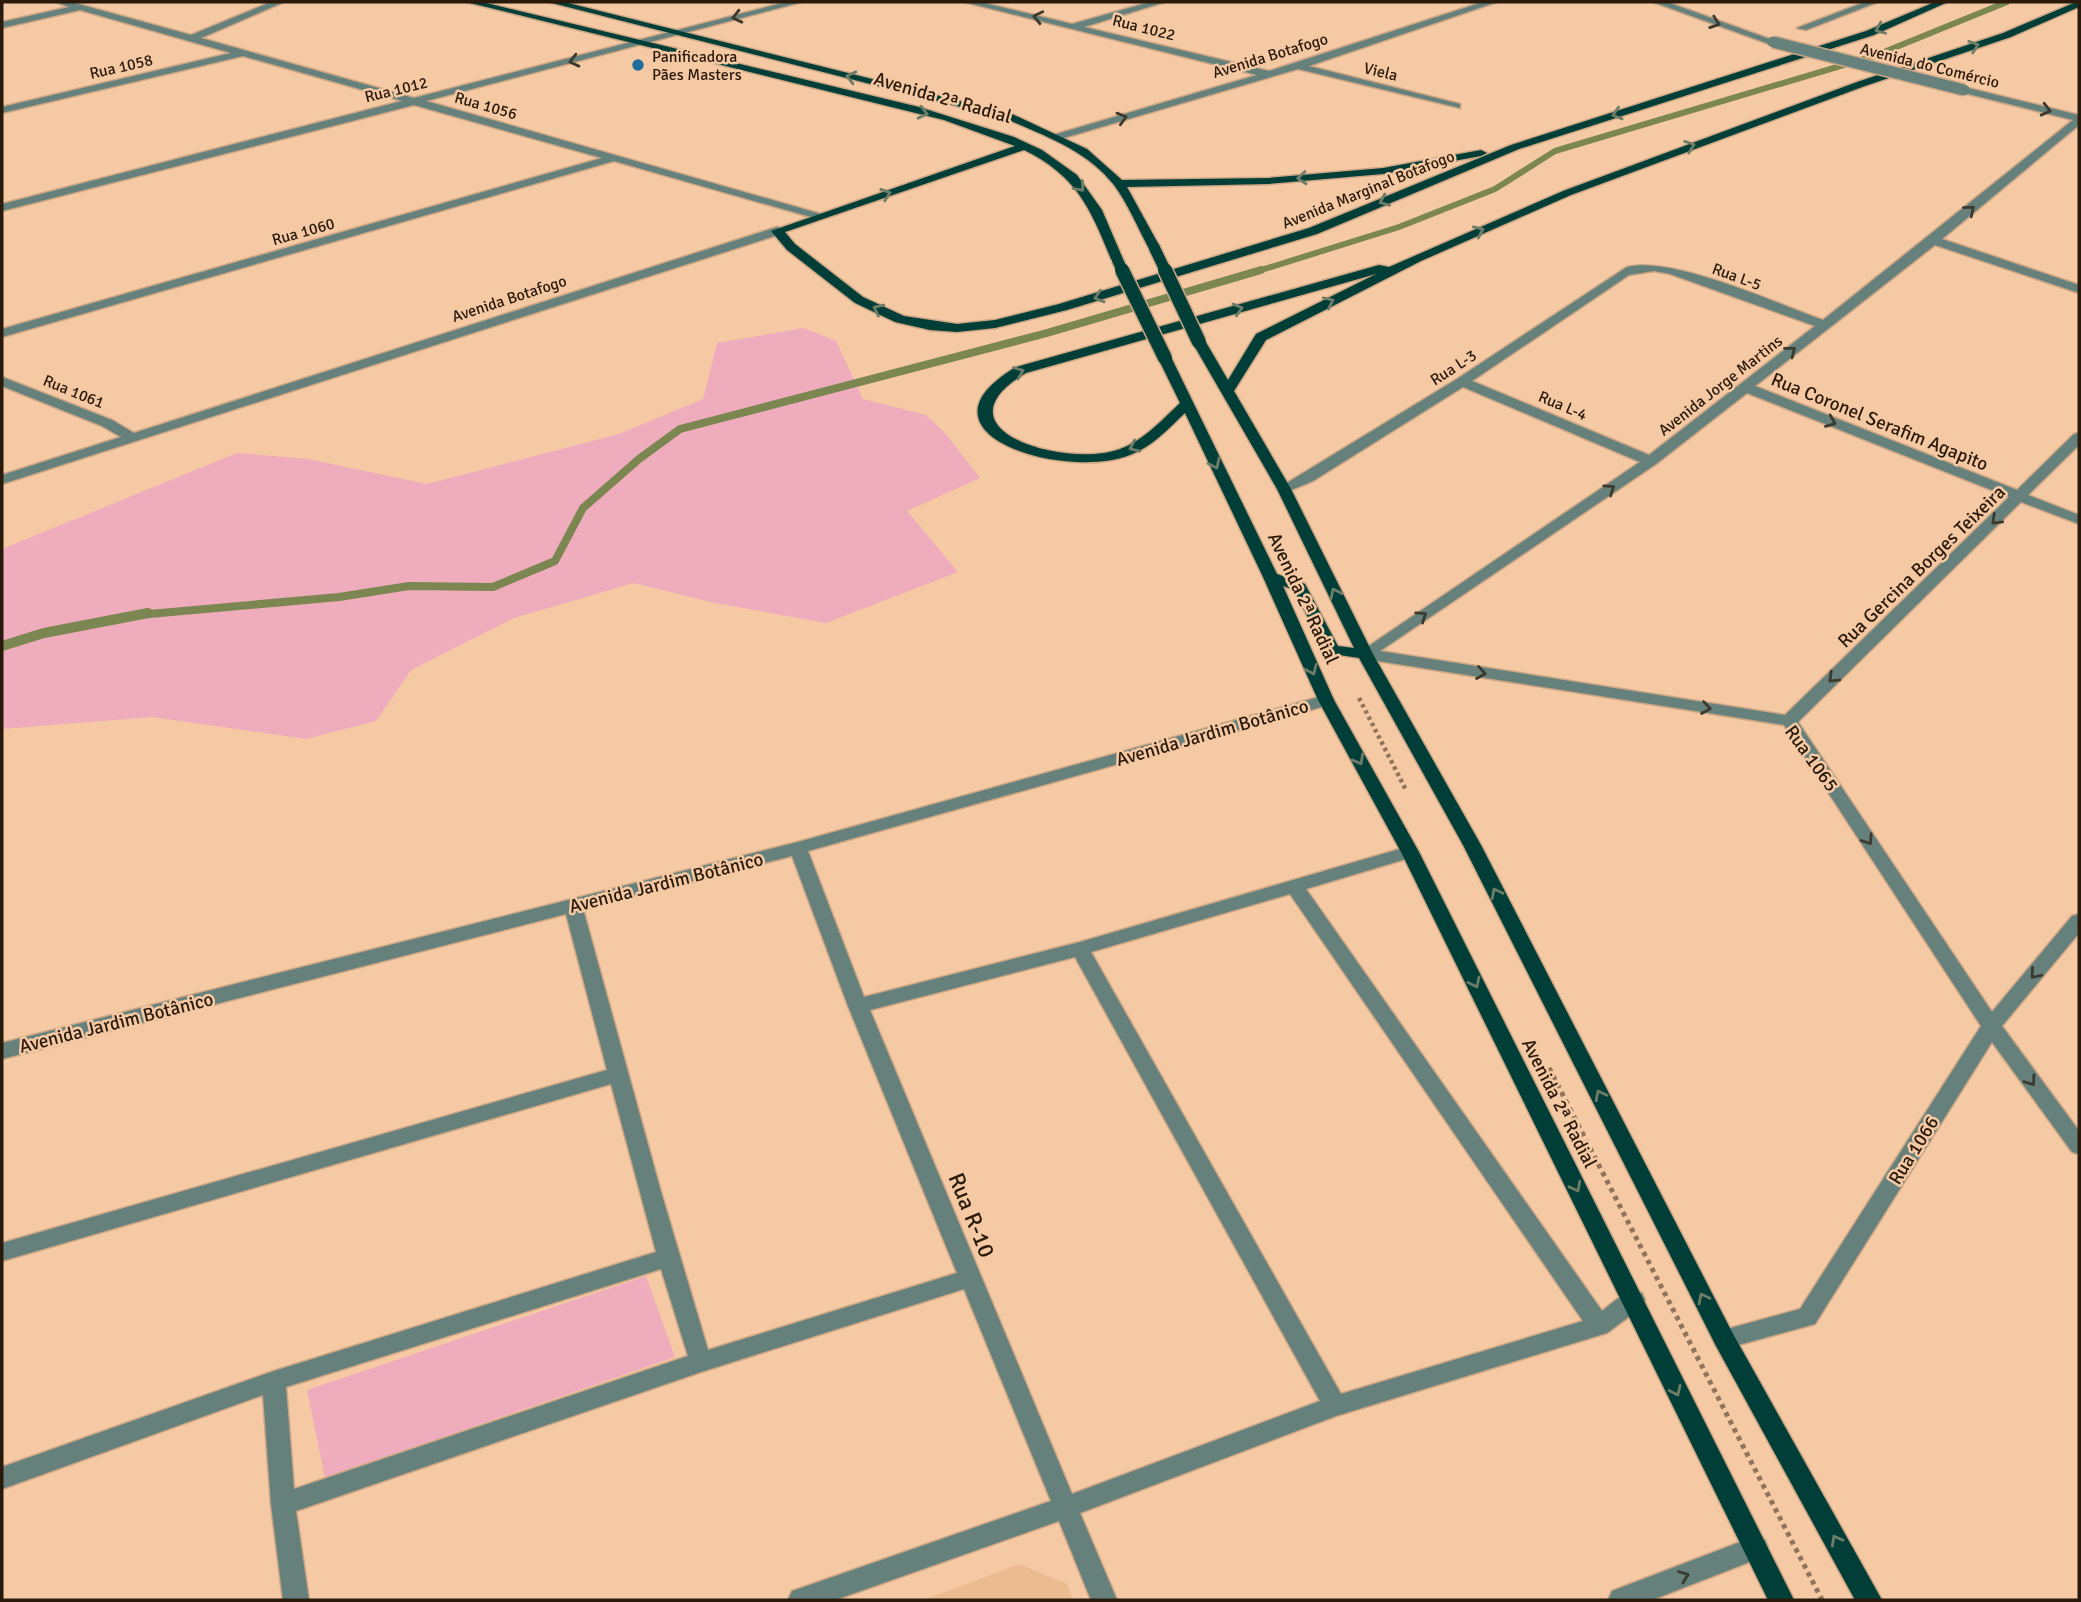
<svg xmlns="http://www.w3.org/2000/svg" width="2081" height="1602" font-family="Signika,sans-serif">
<rect width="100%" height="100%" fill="#f4c9a3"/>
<path fill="#ecbb90" d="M1019,1564L1067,1584L1073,1600H924Z"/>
<path fill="#eeacbc" d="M804,328L836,341L863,399L926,415L945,433L980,478L907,511L958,572L826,623L715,603L634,583L514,618L411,670L376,721L306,739L152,717L2,729V549L237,453L308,459L427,484L619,434L703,399L717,343Z
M646,1276L675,1357L325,1478L307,1390Z"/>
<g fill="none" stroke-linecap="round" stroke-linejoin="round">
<path stroke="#7c8651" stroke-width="6" d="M1255,272L1399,227L1495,189L1555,151L1874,56L2007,2"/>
<path stroke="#7c8651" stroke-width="8" d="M138,615L339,597L409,586L493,587L555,561L583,508L639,459L680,429L1047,333L1261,270"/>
<path stroke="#7c8651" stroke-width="10" d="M2,646L44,633L148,613"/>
<g stroke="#cca685" stroke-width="3">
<path id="minor" d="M56,2H71L191,35L271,2H284L201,38L414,98L786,2H802L426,101L828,216L818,219L614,161L2,337V329L602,158L414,105L2,211V204L402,101L243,56L2,113V107L231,53L80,10L2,28V22L69,7Z
M964,2H980L1072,24L1150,2H1165L1084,27L1269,71L1483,2H1497L1309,66L1460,104V108L1298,69L1057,140L1051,137L1053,135L1257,75Z
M1653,2H1667L1778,42L1769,44Z
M1865,2H1878L1806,30L1797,28Z
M1964,87L2079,115V125L1942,239L2079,285V293L1935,245L1755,386L2017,490L2074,434L2079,433V445L2028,495L2079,515V524L2021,502L1798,722L1992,1012L2072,916L2079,914V933L2002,1026L2079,1131V1154L2072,1152L1992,1042L1815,1324L1724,1349L1716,1346L1713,1339L1716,1332L1800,1309L1981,1026L1784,725L1365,659L1357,654L1640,462L1463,387L1313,481L1284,493L1277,489L1457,379L1627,267C1673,256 1775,303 1823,320L2073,120L1960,92L1959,90ZM1654,271L1670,274L1815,326L1649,455L1472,381L1629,275ZM1747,393L2009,497L1785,715L1380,651L1656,464Z
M777,227L781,228V234L2,484V475L121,437L102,426L2,386V377L112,420L134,433Z
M1326,695L1332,696L1334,700L1332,704L808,851L864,997L1080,942L1410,846L1416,848L1419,852L1416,856L1306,889L1602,1311C1614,1302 1626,1288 1642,1293L1645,1300L1642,1307L1607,1333L1336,1416L1080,1513L1117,1600H1091L1059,1521L835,1600H788L792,1591L801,1588L1051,1501L964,1289L701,1372L296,1511L309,1600H283L271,1504L263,1395L2,1489V1467L274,1371L656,1252L611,1084L2,1261V1243L607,1070L566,914L2,1059V1043L798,842ZM792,856L848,1006L957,1273L708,1350L661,1192L583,909ZM1290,894L1583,1321L1341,1394L1091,952ZM1075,957L1320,1401L1072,1494L870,1010ZM661,1269L688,1356L294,1489L286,1387Z
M1756,1536L1765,1540L1768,1548L1765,1556L1652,1600H1608L1612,1591Z"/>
</g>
<g stroke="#cca685" stroke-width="3">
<path id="major" d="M466,2H482L919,107L1014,137L1042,150L1077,175L1102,210L1123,259L1121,262L1111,259C1090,208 1077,176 1024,150L785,232L795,244L863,297L904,316L957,324L995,320L1059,304L1309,228L1511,145L1866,31L1935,2H1948L1874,35L1519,149L1317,234L1067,310L995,328L957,332L930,330L895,322L855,303L787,250L771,231L1015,146L944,120Z
M548,2H564L1012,114L1087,149L1122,180L1268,178L1383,168L1481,150L1487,153L1481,156L1383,174L1268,184L1127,187L1160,247L1154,251L1148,247C1137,226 1128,204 1114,185C1087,150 1043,135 1004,118Z
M2076,2H2079V7L2011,37L1865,86L1571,195L1421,261L1266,340L1234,391L1291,489L1373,654L1481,845L1732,1332L1882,1600H1855L1716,1346L1463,845L1359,658L1326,653L1294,590L1283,586L1334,700L1419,852L1794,1600H1768L1401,852L1318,700L1263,577L1185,413C1168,429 1152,447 1130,455C1063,481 905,433 1016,367L1379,265L1389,267L1563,191L1857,82L2003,33ZM1376,274L1256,334L1228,380L1204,339H1194L1192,342L1277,489L1354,648L1338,646L1305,584L1277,574L1170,355L1165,354L1158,358L1180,403C1162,420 1144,440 1120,449C1067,469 930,430 1026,373Z"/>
</g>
<path stroke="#917359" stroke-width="4.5" stroke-dasharray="3.5 3.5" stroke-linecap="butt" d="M1359,698L1406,790"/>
<path stroke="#917359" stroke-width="5" stroke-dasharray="4.5 4.5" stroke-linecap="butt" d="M1549,1068L1822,1600"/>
<use href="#minor" fill="#66817c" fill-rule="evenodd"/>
<use href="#major" fill="#003e37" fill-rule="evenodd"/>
<g stroke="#cca685" stroke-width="14" stroke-linecap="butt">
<path id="minor-bridge" d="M1773,42L1964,90"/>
</g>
<g stroke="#cca685" stroke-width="14" stroke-linecap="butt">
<path id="major-bridge-far1" d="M1154,247L1166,272
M1117,259L1123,272"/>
</g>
<g stroke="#cca685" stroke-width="17" stroke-linecap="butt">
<path id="major-bridge" d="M1122,270L1165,358
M1165,270L1199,342"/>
</g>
<use href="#minor-bridge" stroke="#66817c" stroke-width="11"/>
<use href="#major-bridge-far1" stroke="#003e37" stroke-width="11"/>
<use href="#major-bridge" stroke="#003e37" stroke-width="14"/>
</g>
<defs><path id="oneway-chevron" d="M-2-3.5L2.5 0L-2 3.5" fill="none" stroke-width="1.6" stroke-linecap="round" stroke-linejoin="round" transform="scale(1.75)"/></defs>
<g stroke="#3c392e">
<use href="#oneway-chevron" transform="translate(737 17) rotate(166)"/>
<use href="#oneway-chevron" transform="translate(1038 17) rotate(-167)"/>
<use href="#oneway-chevron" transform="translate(1715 23) rotate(19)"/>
<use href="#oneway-chevron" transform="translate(574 61) rotate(166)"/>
<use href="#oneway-chevron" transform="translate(2046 110) rotate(14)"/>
<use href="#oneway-chevron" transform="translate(1122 118) rotate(-16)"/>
<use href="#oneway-chevron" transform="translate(1970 210) rotate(-40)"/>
<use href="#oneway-chevron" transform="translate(1791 351) rotate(-38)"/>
<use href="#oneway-chevron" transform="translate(1831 422) rotate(22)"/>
<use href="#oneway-chevron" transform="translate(1610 489) rotate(-34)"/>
<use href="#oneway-chevron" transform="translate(1996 520) rotate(136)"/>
<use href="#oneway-chevron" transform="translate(1422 616) rotate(-34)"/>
<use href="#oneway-chevron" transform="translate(1481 673) rotate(9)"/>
<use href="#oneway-chevron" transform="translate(1833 678) rotate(136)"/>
<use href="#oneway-chevron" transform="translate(1706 708) rotate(9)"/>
<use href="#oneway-chevron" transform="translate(1868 840) rotate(56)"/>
<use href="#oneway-chevron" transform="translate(2035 974) rotate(130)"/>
<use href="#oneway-chevron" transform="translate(2031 1081) rotate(54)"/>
<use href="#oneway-chevron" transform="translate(1684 1576) rotate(-21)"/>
</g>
<g stroke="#6e7d68">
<use href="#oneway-chevron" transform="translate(1880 29) rotate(157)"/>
<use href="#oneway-chevron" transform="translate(1974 46) rotate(-19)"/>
<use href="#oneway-chevron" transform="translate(851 77) rotate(-166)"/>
<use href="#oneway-chevron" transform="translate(923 113) rotate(14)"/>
<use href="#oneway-chevron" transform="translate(1617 114) rotate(163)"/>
<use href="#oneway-chevron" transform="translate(1690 146) rotate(-20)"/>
<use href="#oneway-chevron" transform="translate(1302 178) rotate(175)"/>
<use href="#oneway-chevron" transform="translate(1080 187) rotate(49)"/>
<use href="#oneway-chevron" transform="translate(886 194) rotate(-19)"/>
<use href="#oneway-chevron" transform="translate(1384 201) rotate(157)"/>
<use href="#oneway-chevron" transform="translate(1479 231) rotate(-24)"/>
<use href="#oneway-chevron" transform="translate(1099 297) rotate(163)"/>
<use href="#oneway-chevron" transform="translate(1329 302) rotate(-25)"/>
<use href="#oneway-chevron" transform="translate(878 309) rotate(-154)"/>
<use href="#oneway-chevron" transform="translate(1238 309) rotate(-16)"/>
<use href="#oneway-chevron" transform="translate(1019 372) rotate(-22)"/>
<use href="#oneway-chevron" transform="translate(1134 447) rotate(156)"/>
<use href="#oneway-chevron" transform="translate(1215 464) rotate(64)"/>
<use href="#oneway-chevron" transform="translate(1335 593) rotate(-116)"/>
<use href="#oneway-chevron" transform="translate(1312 670) rotate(66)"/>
<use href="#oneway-chevron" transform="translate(1359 760) rotate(61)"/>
<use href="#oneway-chevron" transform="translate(1496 893) rotate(-117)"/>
<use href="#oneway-chevron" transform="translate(1475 983) rotate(64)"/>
<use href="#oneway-chevron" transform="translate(1600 1095) rotate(-117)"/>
<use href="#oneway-chevron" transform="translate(1576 1187) rotate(63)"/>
<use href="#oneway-chevron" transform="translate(1703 1298) rotate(-117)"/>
<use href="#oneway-chevron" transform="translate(1676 1391) rotate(65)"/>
<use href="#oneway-chevron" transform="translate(1836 1540) rotate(-119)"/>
</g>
<circle fill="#206d9f" stroke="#f4c9a3" stroke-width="2.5" cx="638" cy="65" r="7"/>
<g text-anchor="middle" stroke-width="5" stroke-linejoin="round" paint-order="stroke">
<g font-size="16" fill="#2a1a0c" stroke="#f4c9a3">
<text transform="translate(1144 27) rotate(14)" y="6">Rua 1022</text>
<text transform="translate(1270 55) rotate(-17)" y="6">Avenida Botafogo</text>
<text transform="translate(1930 65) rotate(14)" y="6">Avenida do Comércio</text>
<text transform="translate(121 66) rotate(-13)" y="6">Rua 1058</text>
<text transform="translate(1381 71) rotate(14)" y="6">Viela</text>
<text transform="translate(396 89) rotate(-14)" y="6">Rua 1012</text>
<text transform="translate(486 105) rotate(16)" y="6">Rua 1056</text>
<text transform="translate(1368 189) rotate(-22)" y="6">Avenida Marginal Botafogo</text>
<text transform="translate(303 231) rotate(-16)" y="6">Rua 1060</text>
<text transform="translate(1737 276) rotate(20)" y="6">Rua L-5</text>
<text transform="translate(509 298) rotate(-18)" y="6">Avenida Botafogo</text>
<text transform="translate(1453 367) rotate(-33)" y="6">Rua L-3</text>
<text transform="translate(1720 385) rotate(-38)" y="6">Avenida Jorge Martins</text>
<text transform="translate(74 391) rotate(22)" y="6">Rua 1061</text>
<text transform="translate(1563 405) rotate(23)" y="6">Rua L-4</text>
</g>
<g font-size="16" fill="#2a1a0c" stroke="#f4c9a3" text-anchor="start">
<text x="652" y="62">Panificadora<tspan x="652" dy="18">Pães Masters</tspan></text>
</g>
<g font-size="19" fill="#2a1a0c" stroke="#f4c9a3">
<text transform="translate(943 97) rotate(16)" y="7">Avenida 2ª Radial</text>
<text transform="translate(1880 421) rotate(22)" y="7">Rua Coronel Serafim Agapito</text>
<text transform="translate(1921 566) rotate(-44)" y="7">Rua Gercina Borges Teixeira</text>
<text transform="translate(1304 598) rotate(65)" y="7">Avenida 2ª Radial</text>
<text transform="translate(1212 732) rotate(-16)" y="7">Avenida Jardim Botânico</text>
<text transform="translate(1812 758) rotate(54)" y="7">Rua 1065</text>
<text transform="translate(666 882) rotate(-14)" y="7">Avenida Jardim Botânico</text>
<text transform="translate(116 1022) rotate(-14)" y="7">Avenida Jardim Botânico</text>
<text transform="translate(1560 1103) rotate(63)" y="7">Avenida 2ª Radial</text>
<text transform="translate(1913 1150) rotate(-58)" y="7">Rua 1066</text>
</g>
<g font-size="23" fill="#2a1a0c" stroke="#f4c9a3">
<text transform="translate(972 1215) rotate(68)" y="8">Rua R-10</text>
</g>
</g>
<rect width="2081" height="1602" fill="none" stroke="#2a1a0c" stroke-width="7"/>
</svg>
